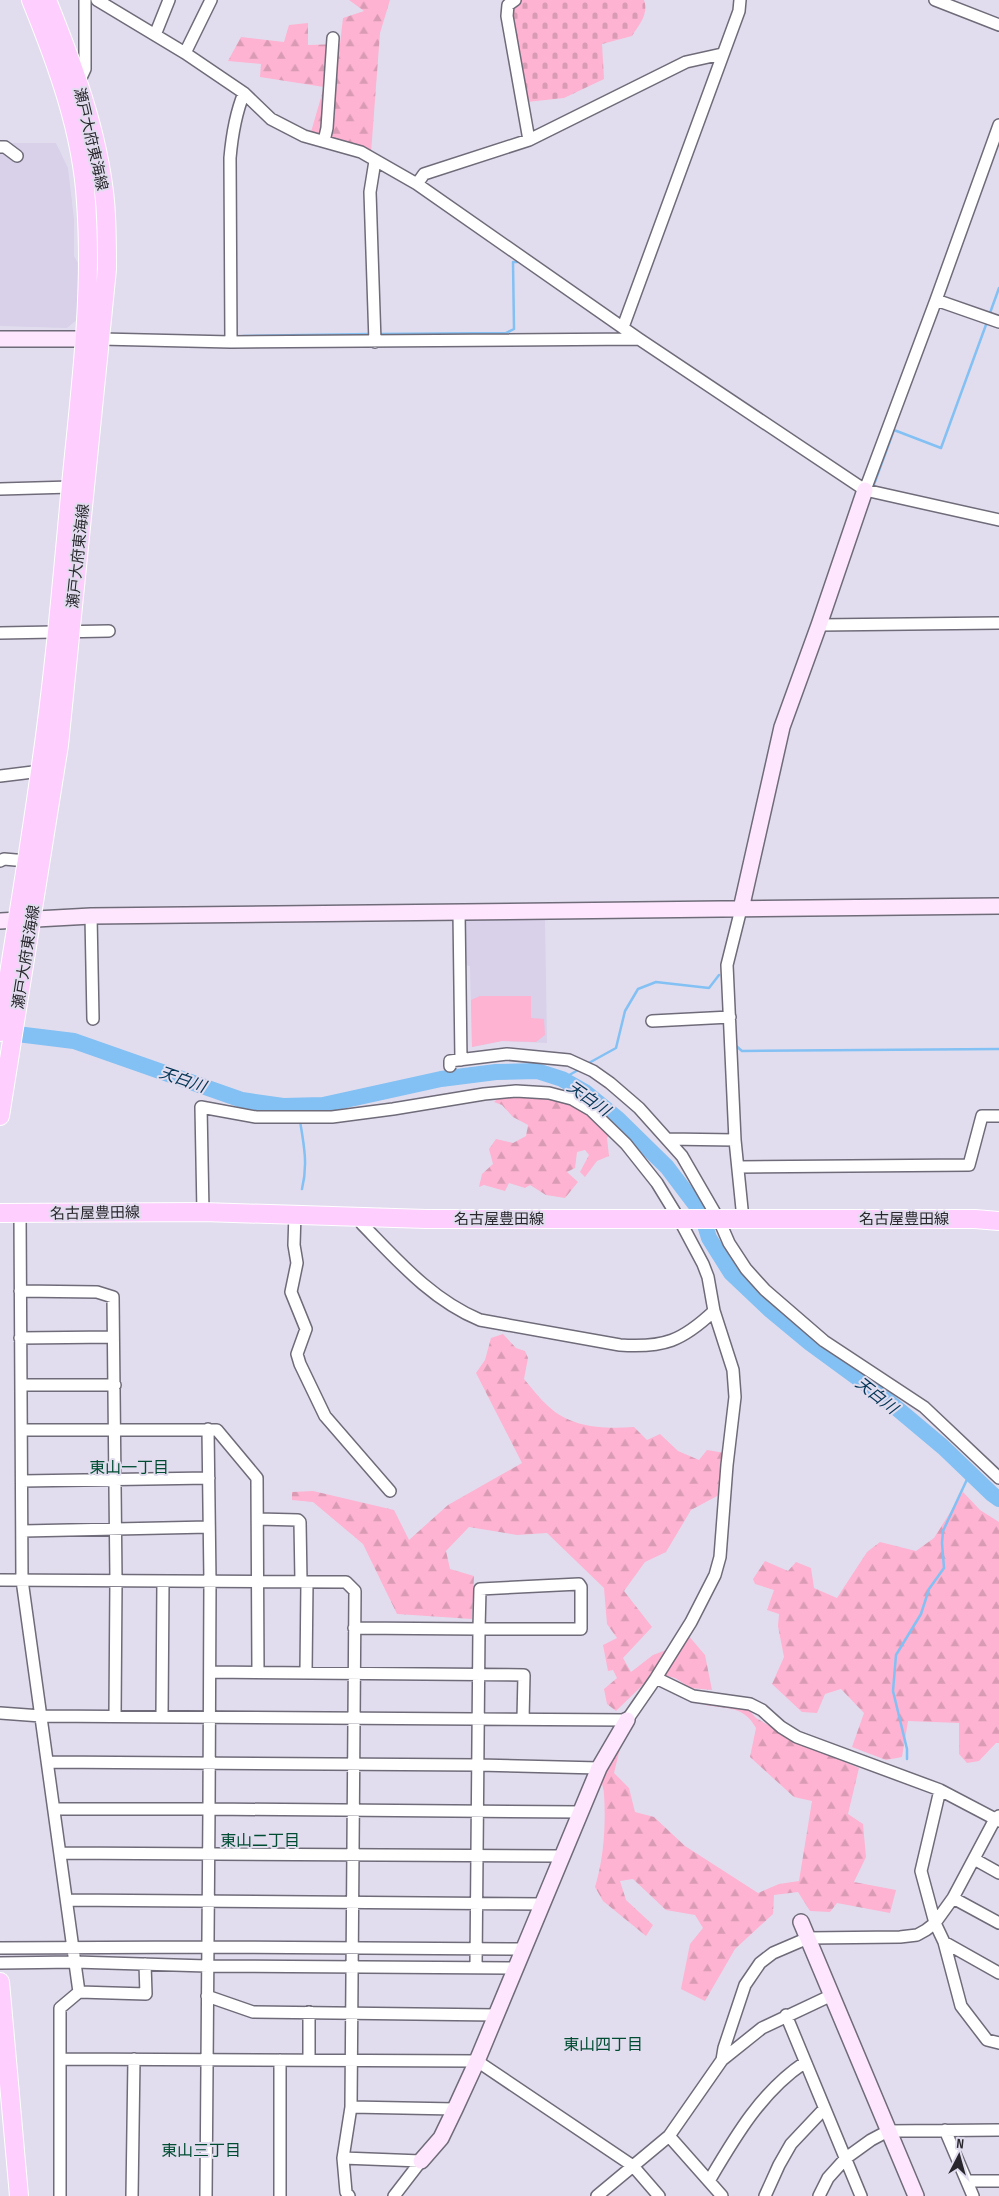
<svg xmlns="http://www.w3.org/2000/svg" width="999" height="2196" font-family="'Sofia Sans Condensed','Noto Sans JP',sans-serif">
<defs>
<pattern id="forest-firs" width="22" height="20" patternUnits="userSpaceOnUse" patternTransform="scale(1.25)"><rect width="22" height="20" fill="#fdb3d1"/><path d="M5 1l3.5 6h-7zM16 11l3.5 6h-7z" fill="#d99ab4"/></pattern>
<pattern id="cemetery-stones" width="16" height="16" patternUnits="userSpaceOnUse" patternTransform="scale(1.25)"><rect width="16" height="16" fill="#fdb3d1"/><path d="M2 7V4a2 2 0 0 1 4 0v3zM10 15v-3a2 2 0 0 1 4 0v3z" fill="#d99ab4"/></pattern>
</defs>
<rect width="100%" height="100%" fill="#e2ddee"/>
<path fill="#d8d1e9" d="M0,143H56L68,168L74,219V256L81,268L80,317L67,328L0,326Z
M464,919H545L547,1043L502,1041L472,1047L470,966L465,965Z"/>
<path fill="#fdb3d1" d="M480,996H531V1018L544,1019L545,1035L536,1042L502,1041L472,1047L471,1000Z"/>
<path fill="url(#forest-firs)" d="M349,0H390L380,33L371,153L311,132L324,87L260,77L261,64L228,61L241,37L284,42L289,25L308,23V45L340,44L343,18L364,11Z
M533,1095L572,1101L612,1131L607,1138L609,1156L597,1161L585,1177L580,1172L589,1155L585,1150L577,1152L575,1168L567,1172L578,1182L565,1198L546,1195L530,1185L525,1188L509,1183L505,1191L484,1185L479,1187L482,1174L493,1164L489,1149L496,1139L513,1143L526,1136L528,1125L513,1117L502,1105L494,1102L497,1099Z
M503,1334L516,1348L525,1351L528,1358L524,1379C532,1388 539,1398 548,1406C571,1428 604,1429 634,1427L647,1440L660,1434L678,1451L699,1460L707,1450L725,1453L719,1495L691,1510L666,1552L645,1562L624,1591L652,1627L623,1658L631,1672L653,1655L666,1650L675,1656L688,1635L705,1655L712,1690L691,1688L675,1678L655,1673L616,1711L607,1704L604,1689L617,1678L613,1670L608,1671L603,1645L617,1638L607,1624L604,1588L547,1533L517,1535L469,1527L446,1551L450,1569L474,1576L472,1619L397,1614L363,1544L313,1502L292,1500V1492L313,1491L394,1510L409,1540L448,1505L522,1463L476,1373L485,1360L491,1338Z
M963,1492L980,1510L999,1522V1743H996L979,1761L967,1763L959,1754V1723L908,1721L902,1757L886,1760L852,1747L864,1713L841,1689L825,1694L817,1713L802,1712L772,1684L784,1657L778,1626L779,1614L767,1610L774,1590L755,1584L753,1579L765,1561L788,1571L796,1562L811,1568L814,1588L837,1598L867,1552L880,1542L916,1551L934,1538Z
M706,1702L746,1707L756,1718L800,1743L859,1768L848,1814L863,1824L866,1857L854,1882L896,1890L890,1913L837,1903L830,1912L810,1911L798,1892L774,1895L773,1914L735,1949L705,2001L681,1989L690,1944L703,1928L695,1915L666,1910L633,1879L620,1881L626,1900L653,1925L646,1936L603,1901L595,1887C604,1858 606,1824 604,1794C604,1790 602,1786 602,1782C602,1769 612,1754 618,1743L620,1748L614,1773L629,1788L635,1812L654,1817L685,1846L758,1893L779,1884L799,1881L812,1801L794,1797L750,1757L756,1728C744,1706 728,1709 705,1705Z"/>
<path fill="url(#cemetery-stones)" d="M522,0H644C649,14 639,25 632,36L602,44L604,79L564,98L527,102L512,10L514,6Z"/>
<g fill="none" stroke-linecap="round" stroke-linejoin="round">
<path stroke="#83c0f3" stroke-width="2.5" d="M990,313L999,288
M378,334L506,333L514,329L513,262H517
M243,336L370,334
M873,487L894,430L941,448L987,322
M735,1045L742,1051L999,1049
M587,1064L616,1048L625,1011L638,989L656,982L709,988L719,975
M562,1079L580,1069
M299,1105V1113
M300,1121C304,1145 308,1165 302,1189
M907,1759V1749L893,1691L896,1655L921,1614L929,1589L944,1568L942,1543L943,1531L970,1473"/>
<path stroke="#83c0f3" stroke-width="16" d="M0,1032L74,1041L242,1100L283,1106L323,1105L441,1079L496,1072L537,1071L562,1079L585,1092L618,1119L667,1167L701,1212L709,1238L731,1273L769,1309L810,1343L881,1395L943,1447L992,1494L999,1499"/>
<g stroke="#6f6b79" stroke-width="14">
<path id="street" d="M97,0L185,53L244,93L271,119L304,136L361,152L417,184L639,339L865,490L999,520
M515,0L508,5L507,16L529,140
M935,0L999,25
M155,35L169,0
M185,53L211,0
M79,82L85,69V0
M324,141L327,128L333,38
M0,147H5L17,156
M375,161L370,192L375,342
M417,184L424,174L529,140L686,62L722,54
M936,300L999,322
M623,327L739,11L740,0
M101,339L231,342L639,339
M231,342L230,158C232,135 235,115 244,93
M0,489L71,487
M865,490L936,300L999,125
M819,625L999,623
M0,633L109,631
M0,776L41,771
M0,861L4,859L27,861
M741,909L727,965L735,1140L743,1219
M459,912L461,1060
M91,916L93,1019
M652,1021L730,1017
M450,1066V1061L507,1054L569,1060L593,1071L610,1083L639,1108L682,1156L719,1220L729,1243L746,1269L765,1290L824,1341L924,1407L999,1478
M667,1139L735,1140
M739,1167L969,1165L982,1116H999
M20,1213L22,1580L79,1992
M295,1213L294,1245L297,1263L291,1292L306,1329L297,1354L300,1364L325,1416L390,1491
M361,1218L362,1224C398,1261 432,1300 480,1320L620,1345C664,1348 682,1341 714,1311
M20,1291L97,1292L113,1297L116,1580L115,1716
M20,1338L113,1337
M21,1385H115
M208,1429L210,1581L209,1809L580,1812
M22,1430H217L257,1478L258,1672
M22,1481L209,1478
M258,1519L298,1520L300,1522L301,1581
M23,1531L209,1527
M0,1580L346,1582L355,1591L351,2107L343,2158L346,2192L349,2196
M579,1584L581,1587V1629H479L480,1589Z
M354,1628L479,1629L476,1967
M210,1672L524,1675L523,1719
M306,1672L307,1582
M656,1678L693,1696L750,1704L762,1710L781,1727L797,1737L940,1790L999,1821
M0,1713L41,1716L627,1720L656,1678L691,1622L715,1575L720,1557L727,1465L735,1397L733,1370L714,1311L708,1277L703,1264L679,1219L657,1183L626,1144L591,1110L572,1099L549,1093L516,1091L484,1094L393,1109L332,1117H256L201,1107L203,1212
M162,1716L163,1581
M48,1762L478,1765L599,1768
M940,1790L921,1871L935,1923L944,1942L961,2006L987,2040L999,2043
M55,1809H209L206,2196
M61,1853L557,1856L561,1858
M974,1859L999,1873
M953,1898L999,1923
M67,1900L542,1904
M944,1942L999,1973
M0,1948L207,1947L523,1949
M0,1963L75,1962L207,1966L516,1968
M207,1996L253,2012L496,2015
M786,2015L861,2196
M61,2059L477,2061L633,2166L659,2196
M309,2060V2012
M722,2060L724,2048L745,1985L760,1963L773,1953L808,1938L900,1937L917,1935L926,1930L935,1923L953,1898L995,1819L999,1816
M351,2107L455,2109
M945,2130L973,2196
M669,2136L722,2196
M343,2158L421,2161
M709,2181C735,2137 761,2092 804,2063
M967,2181H999
M60,2196V2008L79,1992L146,1994L145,1964
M132,2196L134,2059
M280,2196V2060
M394,2196L421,2161
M597,2196L669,2136L722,2060L762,2028L832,1995
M765,2196L779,2165L791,2144L824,2109
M819,2196L828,2178L846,2158L871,2140L888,2131L999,2130"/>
</g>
<g stroke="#6f6b79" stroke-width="18">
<path id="secondary" d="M0,339H96
M741,909L782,727L819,625L865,490
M0,921L91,916L999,906
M801,1922L916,2196
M421,2161L441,2138L455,2109L477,2061L599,1768L627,1720"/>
</g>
<g stroke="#fff" stroke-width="20">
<path id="primary" d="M0,1032C13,945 28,859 40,772C54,677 62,581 71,485C80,391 93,296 86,202C82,132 57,64 31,0
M0,1116L59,745L107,269C107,247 107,223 105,201C98,130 73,65 47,0
M0,1213L203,1212L426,1219H975L999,1221
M0,1982L19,2196"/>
</g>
<use href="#street" stroke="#fff" stroke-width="11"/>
<use href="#secondary" stroke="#fee6fe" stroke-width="15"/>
<use href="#primary" stroke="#fdcefe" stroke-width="18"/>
</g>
<g text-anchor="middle" stroke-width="4" stroke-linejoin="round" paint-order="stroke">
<g font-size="15" fill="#29272d" stroke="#e2ddee">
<text transform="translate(91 139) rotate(77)" y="5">瀬戸大府東海線</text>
<text transform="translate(78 556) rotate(-84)" y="5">瀬戸大府東海線</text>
<text transform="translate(26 957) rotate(-81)" y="5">瀬戸大府東海線</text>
<text transform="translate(95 1213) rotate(-1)" y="5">名古屋豊田線</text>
<text x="499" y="1224">名古屋豊田線</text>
<text x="904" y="1224">名古屋豊田線</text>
</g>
<g font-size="16" font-style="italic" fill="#043556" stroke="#e2ddee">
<text transform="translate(183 1079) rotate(19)" y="6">天白川</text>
<text transform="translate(589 1098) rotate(35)" y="6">天白川</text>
<text transform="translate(877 1395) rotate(38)" y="6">天白川</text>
</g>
<g font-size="16" fill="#004c33" stroke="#e2ddee">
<text x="129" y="1473">東山一丁目</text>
<text x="260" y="1846">東山二丁目</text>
<text x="603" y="2050">東山四丁目</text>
<text x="201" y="2156">東山三丁目</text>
</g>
</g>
<g transform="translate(959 2156) rotate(6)" stroke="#e2ddee" stroke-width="4" paint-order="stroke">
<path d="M0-4L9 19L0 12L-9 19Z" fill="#29272d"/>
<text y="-8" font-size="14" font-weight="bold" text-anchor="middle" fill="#29272d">N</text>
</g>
</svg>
